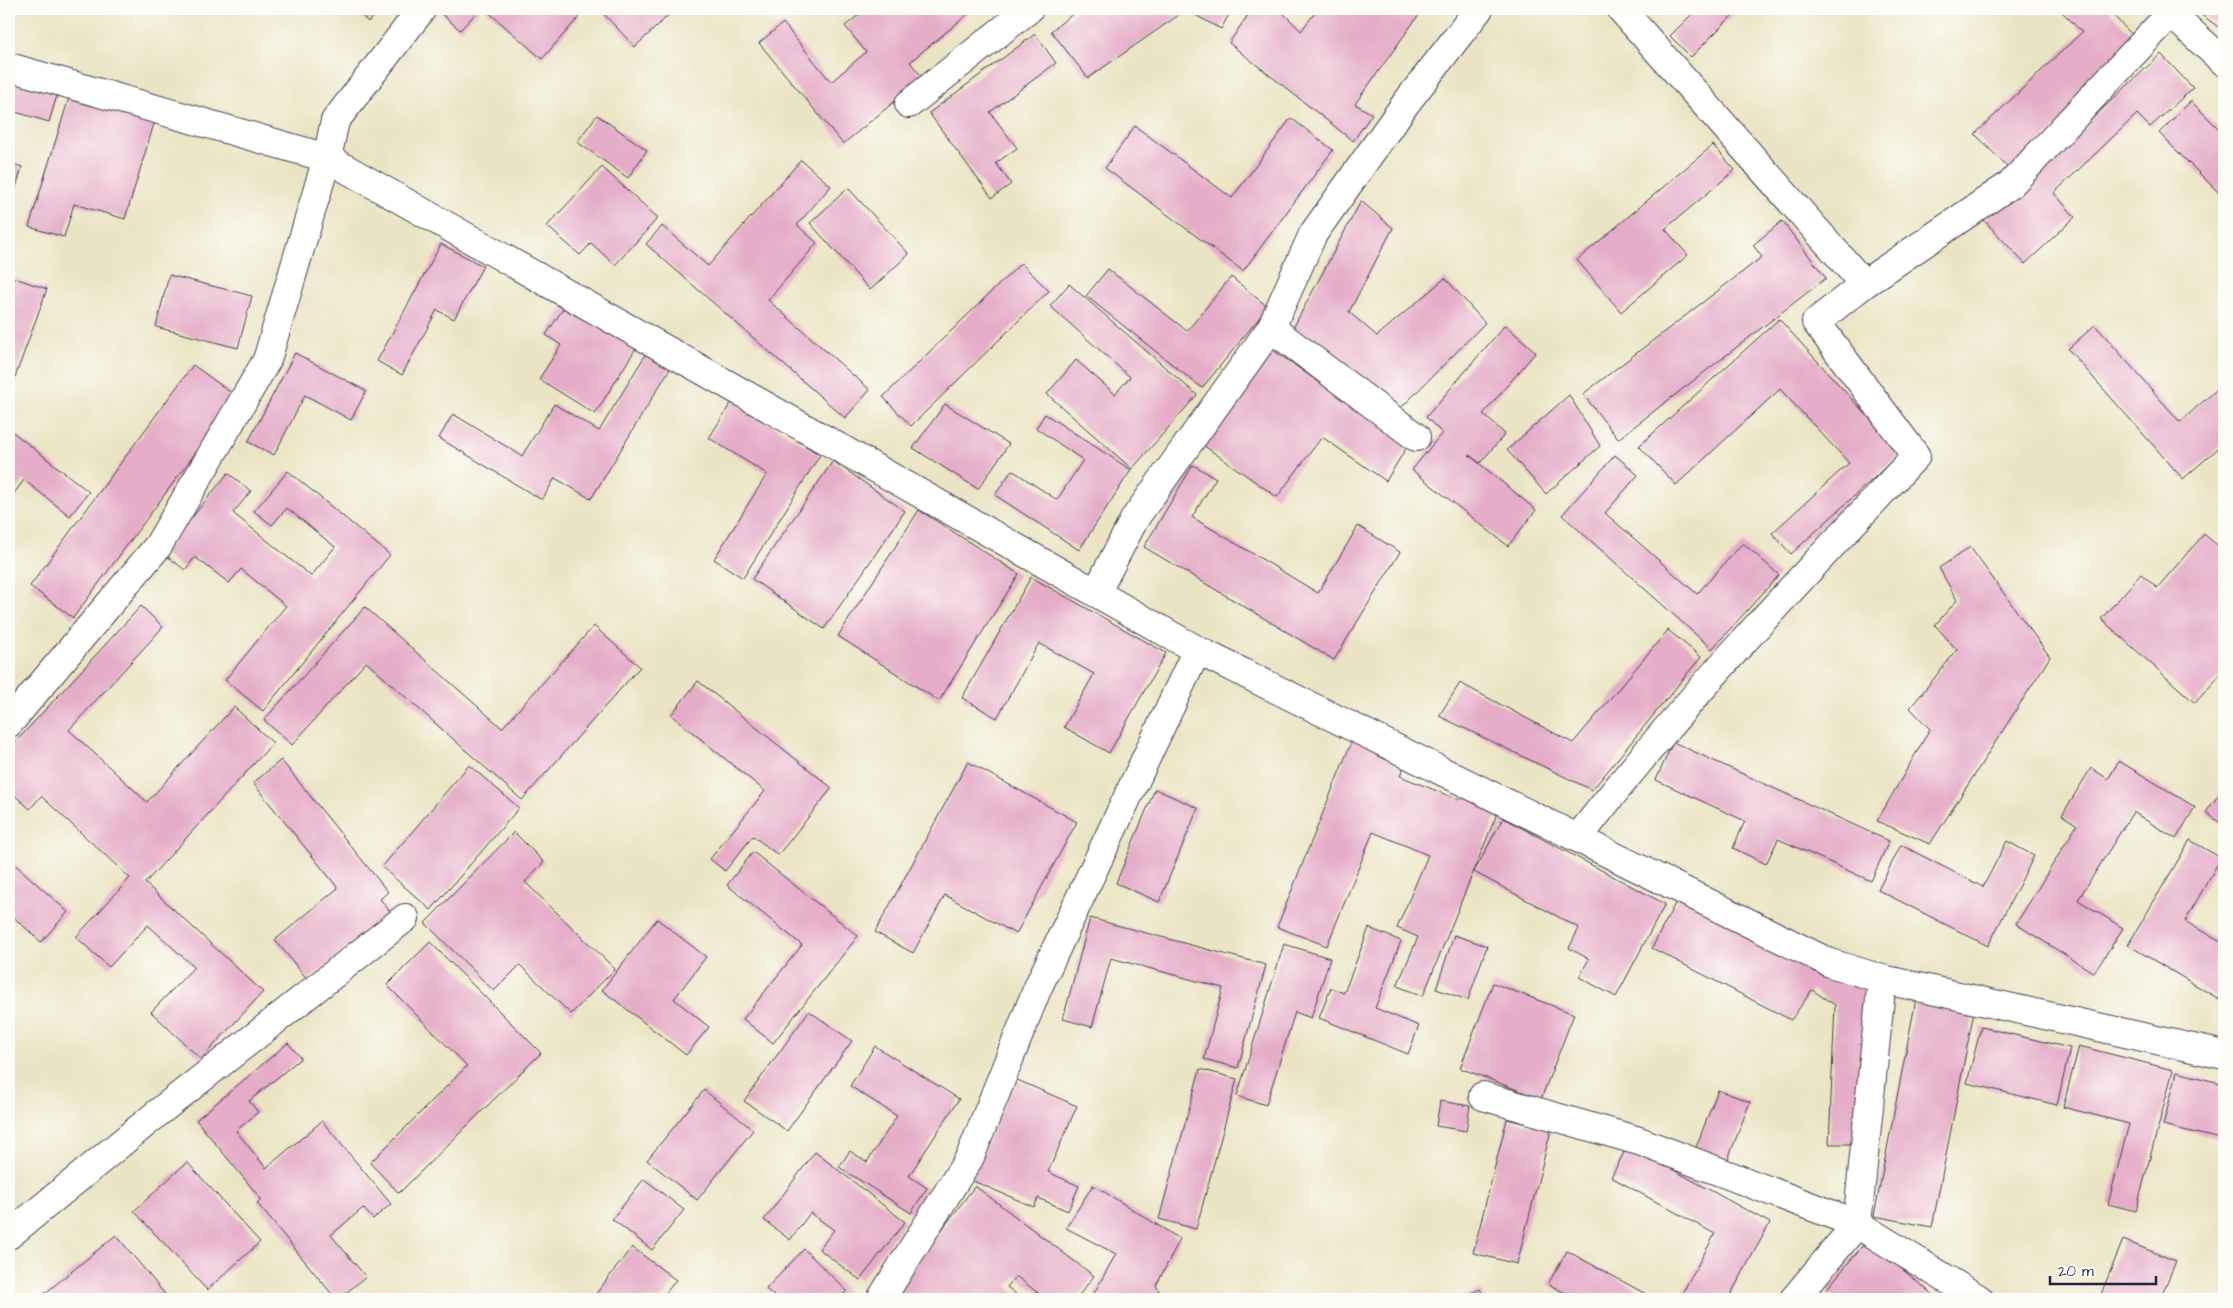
<svg xmlns="http://www.w3.org/2000/svg" width="2233" height="1308" font-family="'Architects Daughter',sans-serif">
<rect width="100%" height="100%" fill="#fdfcf7"/>
<filter id="ink" filterUnits="userSpaceOnUse"><feTurbulence type="fractalNoise" baseFrequency=".02" numOctaves="2"/><feDisplacementMap in="SourceGraphic" scale="10" xChannelSelector="R" yChannelSelector="G"/><feConvolveMatrix kernelMatrix="1 2 1 2 8 2 1 2 1" color-interpolation-filters="sRGB"/></filter>
<filter id="wash" filterUnits="userSpaceOnUse"><feTurbulence type="fractalNoise" baseFrequency=".0096" numOctaves="4" result="noise"/><feDisplacementMap in="SourceGraphic" scale="20" xChannelSelector="R" yChannelSelector="G"/><feGaussianBlur stdDeviation="1.12" result="paint"/><feColorMatrix in="noise" values="0 0 0 0 0 0 0 0 0 0 0 0 0 0 0 0 0 1.4 0 .05"/><feComposite in="paint" operator="in"/></filter>
<g filter="url(#wash)">
<rect width="100%" height="100%" fill="#ebe4c4"/>
<g id="blocks">
<path fill="#e5adc8" d="M355,9H381L368,22Z
M436,9H480L460,30Z
M485,9H569L579,17L542,59Z
M599,9H675L635,47Z
M866,9H974L910,62L923,78L843,144L759,43L783,23L831,82L866,52L845,26Z
M1079,9H1232L1221,29L1186,10L1088,78L1051,31Z
M1252,9H1279L1301,31L1318,9H1423L1355,104L1372,114L1353,141L1229,43Z
M1697,9H1739L1691,57L1670,36Z
M2059,9H2107L2142,45L2011,171L1975,134L2082,32Z
M2193,9H2224V31Z
M1035,34L1056,63L990,112L1017,148L996,163L1011,184L992,198L929,113Z
M2161,54L2193,88L2150,127L2137,114L2054,193L2075,217L2025,264L1984,220Z
M9,67L61,82L49,122L9,110Z
M71,91L156,117L125,219L74,204L64,237L29,227Z
M2191,101L2224,134V198L2159,133Z
M597,115L647,150L628,178L577,142Z
M1291,118L1333,150L1243,271L1105,168L1135,126L1232,198Z
M1713,145L1735,170L1665,229L1688,255L1621,312L1577,260Z
M801,160L831,186L797,225L817,243L768,300L870,390L845,418L646,244L662,226L708,266Z
M9,163L22,167L9,211Z
M602,167L658,218L615,265L591,243L580,255L547,226Z
M848,188L909,254L870,290L810,223Z
M1361,201L1393,228L1349,312L1377,336L1445,278L1485,323L1399,410L1293,328Z
M1782,221L1826,278L1618,439L1583,394L1762,257L1753,245Z
M441,244L483,266L454,319L437,310L402,375L377,361Z
M1021,263L1049,291L911,426L883,397Z
M1108,269L1187,331L1231,277L1268,307L1202,388L1086,296Z
M169,275L252,296L238,348L156,327Z
M9,276L47,289L9,394Z
M1069,284L1197,395L1132,469L1047,394L1076,360L1115,394L1130,377L1050,306Z
M568,301L638,345L595,414L539,379L561,345L546,335Z
M1779,319L1901,453L1791,554L1772,533L1849,463L1780,389L1676,485L1639,446Z
M1505,325L1536,352L1483,414L1505,434L1480,463L1469,455L1536,510L1508,546L1412,470L1442,433L1426,417Z
M2095,325L2180,422L2224,383V443L2183,479L2068,349Z
M1273,350L1408,445L1386,481L1322,437L1277,497L1203,445Z
M647,352L671,367L591,499L555,478L542,500L439,438L453,414L522,456L554,404L599,431Z
M295,353L366,391L351,420L305,395L274,455L248,442Z
M193,365L237,397L73,618L30,586Z
M1569,395L1600,446L1546,494L1507,450Z
M733,400L820,455L743,578L714,559L767,474L709,438Z
M945,404L1009,444L978,489L913,448Z
M1045,414L1131,470L1079,550L995,495L1012,470L1057,500L1083,460L1036,428Z
M9,429L89,492L70,516L24,480L9,500Z
M1615,455L1638,475L1605,513L1697,594L1743,543L1779,575L1712,649L1562,515Z
M833,461L905,511L824,629L752,579Z
M1193,465L1216,478L1192,517L1318,593L1358,526L1400,552L1334,660L1144,547Z
M288,471L390,555L263,711L225,680L286,606L241,569L229,583L195,557L185,570L163,553L228,473L251,491L233,513L311,576L335,547L287,508L272,525L254,511Z
M919,510L1019,574L939,701L838,636Z
M2204,534L2224,551V671L2195,703L2101,619L2141,574L2157,588Z
M1970,547L2050,657L1930,844L1877,821L1930,729L1910,708L1957,650L1935,625L1957,600L1939,568Z
M1031,577L1166,653L1109,753L1064,727L1094,674L1039,643L997,718L962,698Z
M141,606L163,627L69,730L147,802L234,707L273,743L145,883L263,992L201,1059L151,1012L194,967L148,925L109,967L76,937L130,878L41,796L30,809L9,790V749Z
M365,607L502,728L594,626L640,667L522,800L366,662L292,745L264,720Z
M1668,630L1701,657L1592,790L1439,716L1460,683L1573,743Z
M698,681L832,788L778,855L753,836L725,871L710,859L765,791L671,715Z
M1353,738L1407,760L1400,776L1459,800L1463,792L1500,806L1423,996L1397,986L1418,937L1397,928L1428,855L1373,832L1327,946L1277,927Z
M1673,742L1889,841L1871,881L1778,839L1766,864L1733,848L1745,821L1656,780Z
M281,760L388,892L380,899L391,913L308,980L275,940L338,888L253,783Z
M2119,761L2195,807L2176,839L2133,812L2078,900L2123,928L2094,973L2016,924L2077,825L2062,815L2091,768L2108,779Z
M968,762L1077,822L1016,934L945,895L913,953L875,932Z
M469,765L519,808L431,910L382,867Z
M2224,788V826L2206,812Z
M1155,789L1198,808L1159,902L1116,883Z
M1503,818L1665,904L1616,997L1579,977L1589,959L1569,948L1579,928L1474,872Z
M514,832L544,862L525,882L615,969L571,1014L520,965L494,991L425,923Z
M2190,840L2221,858L2185,921L2224,944V1002L2128,945Z
M2007,841L2034,856L1988,946L1878,890L1901,845L1983,887Z
M753,852L858,936L773,1043L743,1019L802,945L727,885Z
M9,859L68,912L41,942L9,913Z
M1682,890L1874,990L1864,1144H1829L1835,1005L1812,990L1791,1020L1652,948Z
M1090,918L1266,965L1238,1068L1204,1059L1223,988L1111,958L1092,1027L1063,1019Z
M657,919L706,957L674,999L709,1027L686,1055L602,990Z
M1369,928L1401,941L1375,1008L1419,1026L1408,1054L1319,1018L1331,988L1344,993Z
M1454,935L1487,946L1468,1000L1436,989Z
M430,942L541,1053L399,1193L370,1163L467,1066L387,985Z
M1284,944L1330,958L1311,1018L1295,1012L1266,1105L1237,1096Z
M1493,983L1574,1014L1541,1099L1460,1068Z
M1917,994L1975,1006L1932,1227L1874,1216Z
M809,1011L852,1041L787,1131L744,1101Z
M1981,1027L2070,1048L2057,1105L1967,1083Z
M288,1043L301,1058L249,1101L258,1112L236,1131L266,1168L322,1121L391,1204L373,1219L363,1208L331,1235L366,1277L338,1299H336L257,1203L261,1199L196,1120Z
M875,1046L959,1099L909,1176L927,1188L911,1213L839,1167L850,1151L867,1162L897,1116L850,1086Z
M2079,1046L2173,1070L2136,1211L2108,1204L2129,1124L2063,1107Z
M1200,1069L1237,1079L1196,1229L1159,1219Z
M2177,1072L2224,1084V1140L2163,1125Z
M1015,1079L1077,1106L1048,1172L1079,1186L1068,1211L1038,1198L1034,1207L971,1180Z
M704,1090L753,1130L697,1200L647,1160Z
M1718,1090L1750,1102L1725,1167L1693,1155Z
M1440,1101L1470,1106L1466,1131L1436,1126Z
M1507,1119L1551,1130L1517,1264L1473,1253Z
M1628,1145L1770,1223L1728,1299H1679L1715,1234L1611,1177Z
M815,1152L905,1222L860,1280L819,1249L834,1230L810,1213L790,1240L764,1220Z
M187,1162L260,1242L207,1290L134,1211Z
M644,1179L684,1210L652,1250L612,1219Z
M1093,1185L1180,1239L1156,1286L1165,1299H1096L1094,1293L1116,1254L1066,1228Z
M975,1186L1094,1276L1076,1299H1046L1016,1276L1007,1287L1022,1299H889Z
M116,1235L168,1298L38,1299Z
M1867,1240L1938,1299H1837L1826,1290Z
M2123,1240L2176,1261L2160,1299H2099Z
M632,1247L676,1280L661,1299H592Z
M804,1249L847,1291L838,1299H771L774,1296L766,1289Z
M1567,1251L1655,1299H1576L1548,1284Z
M1480,1289L1485,1299H1459Z"/>
</g>
</g>
<g filter="url(#ink)">
<use href="#blocks" fill-opacity="0" stroke="#403f50" stroke-width="1"/>
<g fill="none" stroke-linecap="round" stroke-linejoin="round">
<g stroke="#403f50" stroke-width="30">
<path id="minor" d="M2166,9L2224,62
M9,67L327,158L1197,650L1830,963L1882,979L2224,1055
M909,104L1029,9
M1864,284L2011,184L2170,14
M1271,328L1416,437
M1096,593L1135,518L1271,328L1313,234L1406,103L1479,9
M9,723L158,546L267,360L327,158L335,121L422,9
M1578,838C1682,703 1799,580 1916,456L1816,322L1864,284L1621,9
M1483,1096L1639,1141L1857,1224L1882,979
M9,1235L159,1112L405,918
M881,1299L970,1157L1038,987L1197,650
M1794,1299L1857,1224L1979,1299"/>
</g>
<use href="#minor" stroke="#fff" stroke-width="28"/>
</g>
</g>
<rect width="2233" height="1308" fill="none" stroke="#fdfcf7" stroke-width="30"/>
<path d="M2050 1276v8h106v-8" fill="none" stroke="#22223b" stroke-width="2.5"/>
<text x="2058" y="1276" font-size="15" fill="#22223b" stroke="#fdfcf7" stroke-width="4" paint-order="stroke">20 m</text>
</svg>
